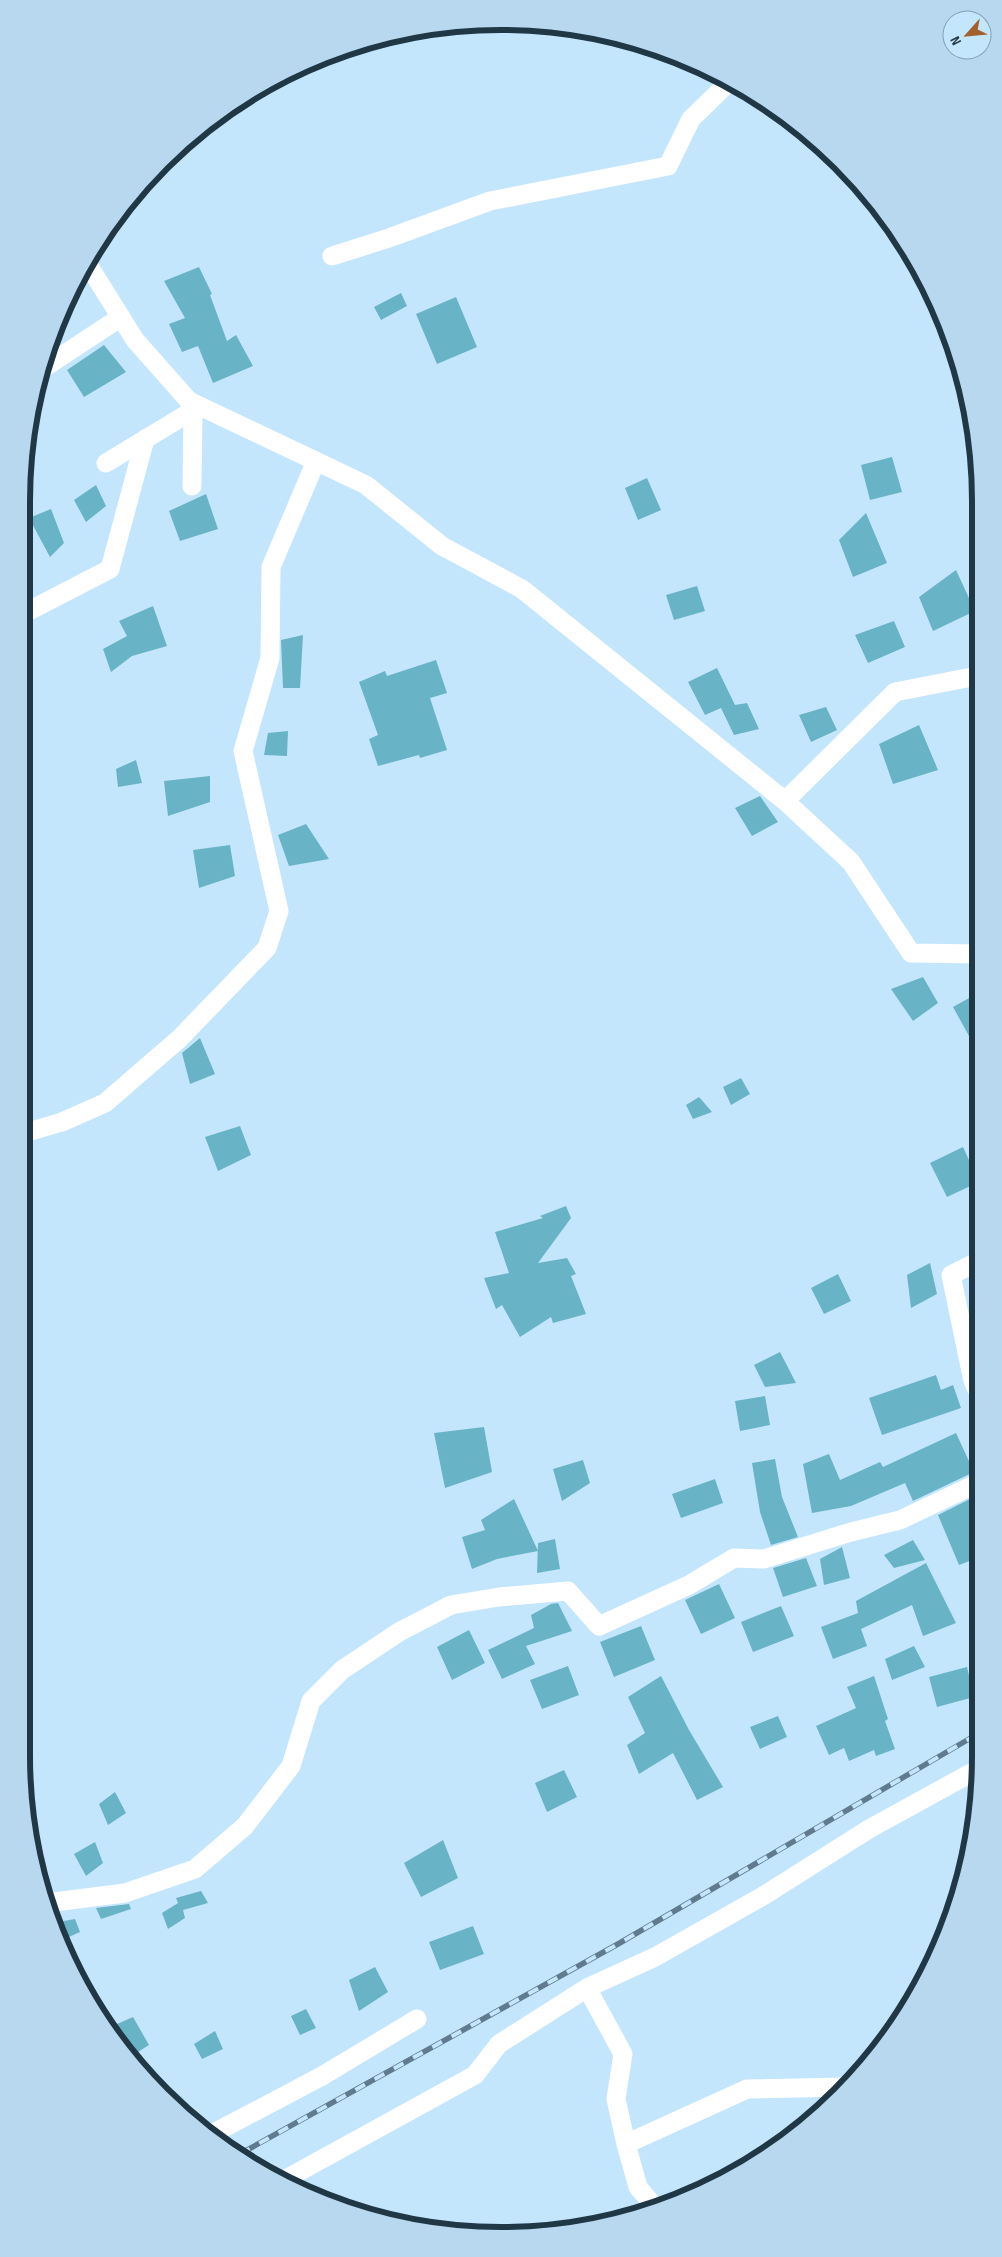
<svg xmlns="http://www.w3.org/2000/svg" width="1002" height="2257" font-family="'Sofia Sans Condensed',sans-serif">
<rect width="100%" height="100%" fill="#c4e6fd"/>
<path fill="#69b3c6" d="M199,267L212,294L210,295L227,341L236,335L253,366L213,383L198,346L182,352L169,324L185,318L164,281Z
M401,293L407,306L381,320L374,307Z
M456,297L477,347L437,364L416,314Z
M104,345L126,372L84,397L67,370Z
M892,457L902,492L870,500L861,465Z
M647,478L661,510L638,520L625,488Z
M96,485L106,506L86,522L74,500Z
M206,494L218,529L180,541L169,511Z
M51,509L64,543L50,557L29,518Z
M866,513L887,563L853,577L839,540Z
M956,570L975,611L933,631L919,597Z
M697,586L705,611L674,620L666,595Z
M153,606L167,646L132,656L111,672L103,649L127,636L119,621Z
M894,621L905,647L868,663L855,635Z
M303,635L300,688H283L281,640Z
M436,660L447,693L430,698L447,750L420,758L419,755L378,766L369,739L378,735L359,682L385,671L387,676Z
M717,668L735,705L747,703L759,729L734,735L721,708L705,715L688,682Z
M826,707L837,730L811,742L799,715Z
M919,725L938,770L893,784L879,744Z
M288,731L287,756L264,755L268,733Z
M136,760L142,783L118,787L116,769Z
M210,776V802L168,816L164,781Z
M760,796L778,822L752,836L735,808Z
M306,824L329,859L289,866L278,835Z
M230,845L235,876L199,888L193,850Z
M923,977L938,1003L913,1021L891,989Z
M978,993V1030L969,1036L953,1007Z
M200,1038L215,1074L190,1084L182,1053Z
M741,1078L750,1094L731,1105L723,1087Z
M699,1097L712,1112L693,1119L686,1105Z
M240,1126L251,1155L218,1171L205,1137Z
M963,1147L979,1182L947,1197L930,1163Z
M566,1206L571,1218L538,1263L567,1258L576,1274L571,1276L586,1314L553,1323L551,1317L520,1337L502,1305L496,1309L484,1278L509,1273L495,1232L543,1218L540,1216Z
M930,1263L937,1294L911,1308L907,1275Z
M838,1274L851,1301L824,1314L811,1288Z
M780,1352L796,1383L765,1387L754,1365Z
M936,1375L941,1390L953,1385L961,1408L882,1435L869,1398Z
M765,1396L770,1425L740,1431L735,1401Z
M484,1427L492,1472L445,1488L434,1433Z
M956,1433L974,1472L913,1501L905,1483L851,1506L812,1513L803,1464L829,1454L840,1480L880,1462L883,1467Z
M775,1459L782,1497L798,1537L771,1545L760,1512L752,1463Z
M583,1460L590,1483L562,1501L553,1469Z
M715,1479L723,1503L681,1518L672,1494Z
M980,1494V1557L959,1565L938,1515Z
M514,1499L538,1551L497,1559L472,1569L462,1537L485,1530L481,1520Z
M555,1539L560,1569L537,1573L538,1543Z
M913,1540L925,1560L894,1568L884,1555Z
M842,1547L850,1578L824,1585L820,1559Z
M806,1558L817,1586L783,1597L773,1568Z
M926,1563L956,1623L923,1636L912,1605L861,1629L867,1646L833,1659L821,1627L858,1613L856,1601Z
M719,1584L735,1618L701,1634L685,1600Z
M558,1603L572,1631L526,1646L535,1664L502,1679L488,1650L534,1628L531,1615L551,1604Z
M781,1606L794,1636L753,1652L741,1622Z
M641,1626L655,1660L614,1677L600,1642Z
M469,1630L485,1663L452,1680L437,1647Z
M914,1646L925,1667L892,1680L885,1659Z
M568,1666L579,1695L542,1709L530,1680Z
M967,1667L974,1697L937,1707L929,1677Z
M661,1676L689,1730L723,1787L697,1800L673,1753L639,1774L627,1745L645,1733L628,1697Z
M874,1676L888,1719L885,1721L895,1749L876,1756L874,1750L849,1761L844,1748L829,1755L816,1726L856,1708L847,1687Z
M778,1716L787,1737L760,1749L750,1727Z
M564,1770L577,1797L547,1812L535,1783Z
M115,1792L126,1813L108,1825L99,1804Z
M443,1840L458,1878L421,1897L404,1863Z
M95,1842L103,1863L86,1876L74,1854Z
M201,1891L208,1903L183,1910L185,1918L168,1929L162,1913L178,1903L176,1898Z
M129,1904L131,1909L101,1919L96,1908Z
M75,1919L80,1932L60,1941L52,1923Z
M473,1926L484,1954L440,1970L429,1942Z
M375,1967L388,1992L359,2011L349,1980Z
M306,2009L316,2028L300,2035L291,2016Z
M133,2017L149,2045L130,2057L108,2028Z
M215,2031L223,2049L202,2059L194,2044Z"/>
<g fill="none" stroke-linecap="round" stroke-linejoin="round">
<path stroke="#fff" stroke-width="19" d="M332,256L389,238L490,201L668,166L691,119L728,83
M87,263L135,340L189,401L366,485L442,546L522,589L785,801L851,862L911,953L978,954
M42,369L121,317
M106,463L200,406
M192,486L193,410
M21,615L110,569L145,439
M785,801L895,692L977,676
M21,1134L62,1122L105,1103L179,1039L267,948L279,911L243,751L270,658L271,567L316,461
M979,1261L951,1275L973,1381L980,1396
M46,1903L125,1893L195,1869L245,1826L291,1766L311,1701L342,1670L399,1632L451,1605L499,1597L568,1591L599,1626L689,1585L734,1558L764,1559L851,1532L900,1520L980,1482
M587,1988L623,2054L616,2099L626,2144L747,2089L844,2087
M214,2133L322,2076L417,2019
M626,2144L638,2187L653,2205
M284,2180L475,2075L499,2044L587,1988L655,1957L763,1896L869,1829L980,1768"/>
<g stroke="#607b8d" stroke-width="5.5">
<path id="rail" d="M240,2154L618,1944L981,1732"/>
</g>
<use href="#rail" stroke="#c4e6fd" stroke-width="4" stroke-dasharray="11" stroke-linecap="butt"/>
</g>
<path d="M0 0H1002V2257H0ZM501 30H501A471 471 0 0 1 972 501V1756A471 471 0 0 1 501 2227H501A471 471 0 0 1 30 1756V501A471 471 0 0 1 501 30Z" fill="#b7d8ee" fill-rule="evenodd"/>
<path fill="none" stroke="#203746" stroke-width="6" d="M501 30H501A471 471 0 0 1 972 501V1756A471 471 0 0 1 501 2227H501A471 471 0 0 1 30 1756V501A471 471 0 0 1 501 30Z"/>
<g transform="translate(967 35) rotate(243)"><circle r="24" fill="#c4e6fd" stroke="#82a0b4"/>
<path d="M0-4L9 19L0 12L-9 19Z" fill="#a2612b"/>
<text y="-8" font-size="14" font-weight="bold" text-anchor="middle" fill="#203746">N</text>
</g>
</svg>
